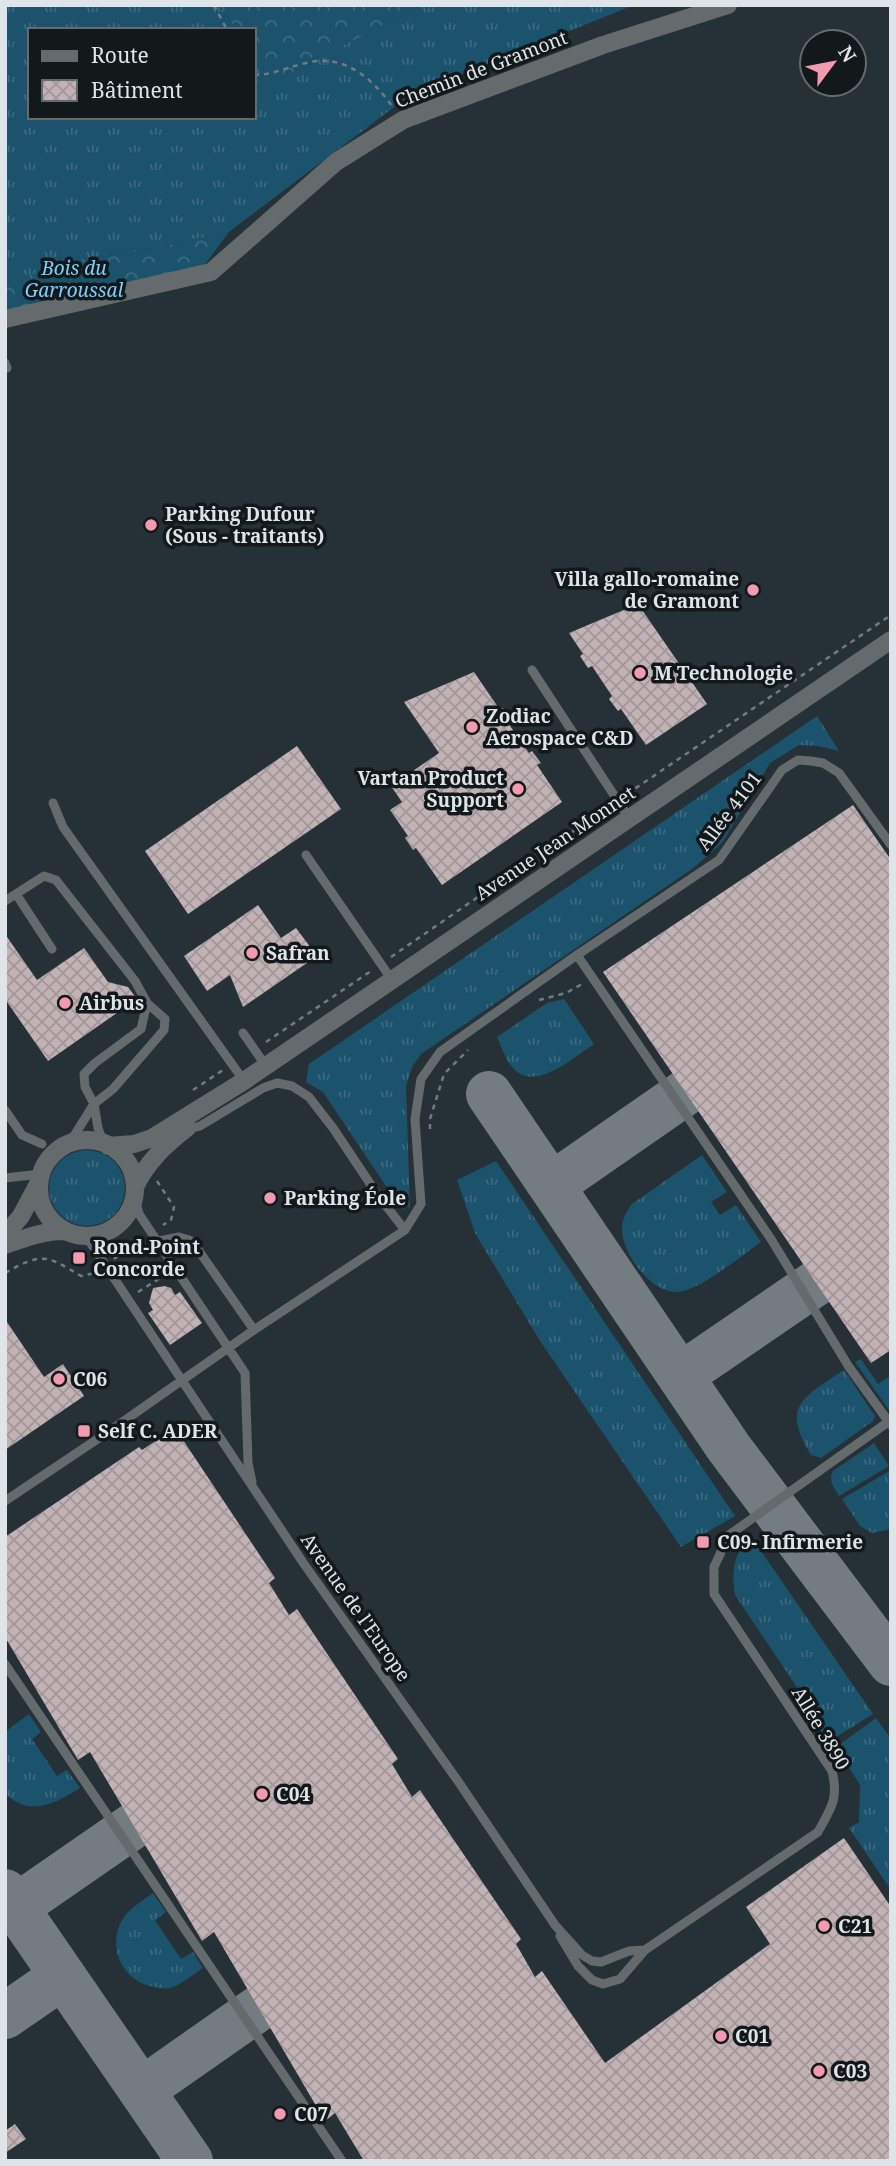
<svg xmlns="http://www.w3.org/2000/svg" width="896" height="2166" font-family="'Noto Serif',serif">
<defs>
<pattern id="grass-tufts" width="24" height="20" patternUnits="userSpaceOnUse" patternTransform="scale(1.75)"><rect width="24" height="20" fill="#1b526c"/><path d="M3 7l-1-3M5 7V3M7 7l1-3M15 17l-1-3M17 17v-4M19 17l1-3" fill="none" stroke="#3c6b81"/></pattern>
<pattern id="forest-crowns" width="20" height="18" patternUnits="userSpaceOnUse" patternTransform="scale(1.75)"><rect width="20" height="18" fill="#1b526c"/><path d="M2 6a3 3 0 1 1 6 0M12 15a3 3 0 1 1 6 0" fill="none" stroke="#3c6b81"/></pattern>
<pattern id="building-cross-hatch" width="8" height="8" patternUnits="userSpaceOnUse" patternTransform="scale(1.75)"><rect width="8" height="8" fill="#c1b2b5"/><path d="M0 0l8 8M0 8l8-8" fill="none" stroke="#a29699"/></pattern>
</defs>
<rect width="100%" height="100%" fill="#263137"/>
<path fill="url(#grass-tufts)" d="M5,5H220L236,30H30V117H254V68L263,86L422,5H634L410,95L229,232L124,254L70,260L8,285H5Z
M817,716L839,751L818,746L799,745L770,763L722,843L692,869L421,1054L412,1067L406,1086L410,1209L408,1206L402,1210L323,1092L306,1082L309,1064Z
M564,999L594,1044C574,1057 534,1094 512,1067C505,1058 502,1048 497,1037L547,1003Z
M49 1188a38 38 0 1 1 76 0a38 38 0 1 1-76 0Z
M702,1155L727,1192L711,1202L720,1215L736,1205L761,1242C741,1256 705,1286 683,1291C655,1299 621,1254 622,1228C622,1219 627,1211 632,1204Z
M496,1161L735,1516L681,1547L540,1341L475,1233L457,1180Z
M861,1359L878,1384L891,1376V1409L889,1410L855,1362Z
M844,1370L875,1416L873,1421L821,1458L811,1455C780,1405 804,1397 844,1370Z
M874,1443L889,1466L839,1496C834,1487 828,1481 833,1471Z
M891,1470V1529L872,1533L860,1526L842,1499Z
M750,1535L873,1714L830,1741L822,1739L817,1717L735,1595C731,1566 734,1558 750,1535Z
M29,1714L41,1732L32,1739L57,1776L67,1770L80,1788C56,1803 29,1818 5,1793V1732Z
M876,1718L891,1739V1890L849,1828L859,1822L860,1785L836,1747Z
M153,1893L166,1912L155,1920L181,1959L193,1952L203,1968C194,1974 182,1984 171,1988C167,1989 159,1988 155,1987C124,1983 107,1949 121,1922C128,1909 142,1901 153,1893Z"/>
<path fill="url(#forest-crowns)" d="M220,5H422L263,87L254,68V30H236Z
M229,232L200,271L5,313V285L70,260L124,254Z"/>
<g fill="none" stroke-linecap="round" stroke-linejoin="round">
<path stroke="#737c81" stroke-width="46" d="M489,1094L729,1448L891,1663
M552,1185L686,1092
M680,1376L816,1283
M5,1892L190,2161
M16,1907L133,1826
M5,2016L63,1976
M142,2090L259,2008"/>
</g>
<path fill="url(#building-cross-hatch)" d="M638,604L707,704L646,745L621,709L618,711L609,699L612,696L592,666L588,668L580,656L583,654L569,633Z
M474,672L500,710L503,708L511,721L508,723L529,753L532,751L541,763L537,765L562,802L442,885L416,848L413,850L405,838L408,836L390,810L402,802L391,786L439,753L404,702Z
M297,746L341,809L188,914L145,851Z
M853,805L891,860V1350L871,1363L603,972Z
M258,905L281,938L296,928L317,956L243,1007L230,975L207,991L184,956Z
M5,934L37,980L84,948L108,982L128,987L137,999L48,1061L5,999Z
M165,1286L171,1288L175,1295L180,1292L202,1323L170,1345L148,1313L153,1310L149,1303L153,1288Z
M5,1319L44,1377L63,1364L84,1396L5,1450Z
M175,1428L275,1578L269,1583L289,1615L297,1609L398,1759L392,1764L412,1797L420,1790L521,1939L516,1944L535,1977L542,1971L605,2063L770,1944L746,1907L844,1838L891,1907V2161H364L335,2113L325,2121L214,1932L202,1941L90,1752L78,1760L5,1637V1537L139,1447L142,1450Z
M15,2124L26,2139L5,2153V2131Z"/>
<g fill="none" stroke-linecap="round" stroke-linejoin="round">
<path stroke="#727b80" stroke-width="2.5" stroke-dasharray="5 5" stroke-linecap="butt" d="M214,5L227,30
M254,75C272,75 288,67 306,63C343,53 372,78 392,106
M627,794L891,615
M391,957L607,808
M539,1000L566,993L582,984
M266,1042L371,971
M193,1090L223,1070
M430,1129V1119L444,1074L468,1050
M157,1181L174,1207L171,1220L163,1225
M114,1259L140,1240
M5,1273C43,1252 46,1255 81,1276L95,1273
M138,1292L165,1275"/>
<path stroke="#656a6d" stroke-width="9" d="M5,363L7,368
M532,670L629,818
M53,803L63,827L244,1081
M306,855L392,980
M16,894L52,949
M5,901L44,876L56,880L135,981L147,1003L165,1019L164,1030L113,1089L94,1104L85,1087L84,1074L95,1063L141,1029L147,1003
M577,955L771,1239L849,1367L891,1425
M243,1033L266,1066
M5,1110L22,1135L42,1144
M185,1130L200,1126L263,1088L277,1083L292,1086L309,1097L333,1128L379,1197L405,1230
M69,1144L94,1104L98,1128L104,1144
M5,1178L41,1174
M134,1195L139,1214L245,1373L248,1463L252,1482
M86,1236L304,1564L460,1784L555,1925L582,1955L592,1961L601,1962L629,1951L645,1950
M159,1241L179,1237L192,1241L254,1330
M5,1501L111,1430L254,1330L405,1230L421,1204L415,1119L421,1079L440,1052L577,955L719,860L782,770L798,760L811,761L823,763L839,773L891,845
M5,1664L342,2161
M560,1936L578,1966L592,1980L603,1984L620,1979L645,1950L818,1832C831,1808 839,1799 832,1771L714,1594V1567L729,1535L891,1420"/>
<path stroke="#656a6d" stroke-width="18" d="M5,319L211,272L336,162L403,120L603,45L728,5
M39 1188a48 48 0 1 1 96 0a48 48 0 1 1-96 0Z
M108,1146L134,1144L152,1138L244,1081L891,640
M135,1187C147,1162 165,1145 187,1128
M5,1235L21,1216L38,1184
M5,1245C25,1238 43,1231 64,1231"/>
</g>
<g fill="#f29aaf" stroke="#13181b" stroke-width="2.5">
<circle cx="151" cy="525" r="7"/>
<circle cx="753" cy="590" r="7"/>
<circle cx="640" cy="673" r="7"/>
<circle cx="472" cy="727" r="7"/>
<circle cx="518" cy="789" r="7"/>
<circle cx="252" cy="953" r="7"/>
<circle cx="65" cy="1003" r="7"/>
<circle cx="270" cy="1198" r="7"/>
<rect x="72" y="1251" width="14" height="14" rx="3.5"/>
<circle cx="59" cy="1379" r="7"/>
<rect x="77" y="1424" width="14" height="14" rx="3.5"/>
<rect x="696" y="1535" width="14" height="14" rx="3.5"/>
<circle cx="262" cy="1794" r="7"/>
<circle cx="824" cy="1926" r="7"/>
<circle cx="721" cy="2036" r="7"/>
<circle cx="819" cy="2071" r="7"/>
<circle cx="280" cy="2114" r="7"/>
</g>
<g text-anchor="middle" stroke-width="7" stroke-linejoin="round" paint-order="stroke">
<g font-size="19" fill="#dee4e8" stroke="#13181b">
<text transform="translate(481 69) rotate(-21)" y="7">Chemin de Gramont</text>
<text transform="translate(729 811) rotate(-53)" y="7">Allée 4101</text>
<text transform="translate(555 843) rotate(-34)" y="7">Avenue Jean Monnet</text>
<text transform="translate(356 1607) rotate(55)" y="7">Avenue de l'Europe</text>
<text transform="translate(821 1728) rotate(59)" y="7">Allée 3890</text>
</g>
<g font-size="19" font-style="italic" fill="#7bcffb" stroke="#13181b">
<text x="74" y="275">Bois du<tspan x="74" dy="22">Garroussal</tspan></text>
</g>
<g font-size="19" font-weight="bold" fill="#dee4e8" stroke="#13181b" text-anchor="start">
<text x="165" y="521">Parking Dufour<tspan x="165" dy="22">(Sous - traitants)</tspan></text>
<text x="739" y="586" text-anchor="end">Villa gallo-romaine<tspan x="739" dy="22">de Gramont</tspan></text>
<text x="654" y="680">M Technologie</text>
<text x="486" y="723">Zodiac<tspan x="486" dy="22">Aerospace C&amp;D</tspan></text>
<text x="504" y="785" text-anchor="end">Vartan Product<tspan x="504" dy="22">Support</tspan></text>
<text x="266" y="960">Safran</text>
<text x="79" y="1010">Airbus</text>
<text x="284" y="1205">Parking Éole</text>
<text x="93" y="1254">Rond-Point<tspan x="93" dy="22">Concorde</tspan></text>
<text x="73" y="1386">C06</text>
<text x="98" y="1438">Self C. ADER</text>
<text x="717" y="1549">C09- Infirmerie</text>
<text x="276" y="1801">C04</text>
<text x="838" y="1933">C21</text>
<text x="735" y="2043">C01</text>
<text x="833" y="2078">C03</text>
<text x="294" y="2121">C07</text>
</g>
</g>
<rect width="896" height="2166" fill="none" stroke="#dee4e8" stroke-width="14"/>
<rect x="28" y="28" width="228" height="91" fill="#13181b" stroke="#646a6d" stroke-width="2"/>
<rect x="42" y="51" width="35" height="10" fill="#656a6d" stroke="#646a6d" stroke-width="2"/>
<text x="91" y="63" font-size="21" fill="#dee4e8">Route</text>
<rect x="42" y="80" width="35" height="21" fill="url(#building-cross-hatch)" stroke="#646a6d" stroke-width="2"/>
<text x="91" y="98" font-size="21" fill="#dee4e8">Bâtiment</text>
<g transform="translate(833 63) rotate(58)"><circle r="33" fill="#13181b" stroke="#646a6d" stroke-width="2"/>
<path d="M0-5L12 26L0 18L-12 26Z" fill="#f29aaf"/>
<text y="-10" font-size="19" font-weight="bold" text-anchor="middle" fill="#dee4e8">N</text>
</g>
</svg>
